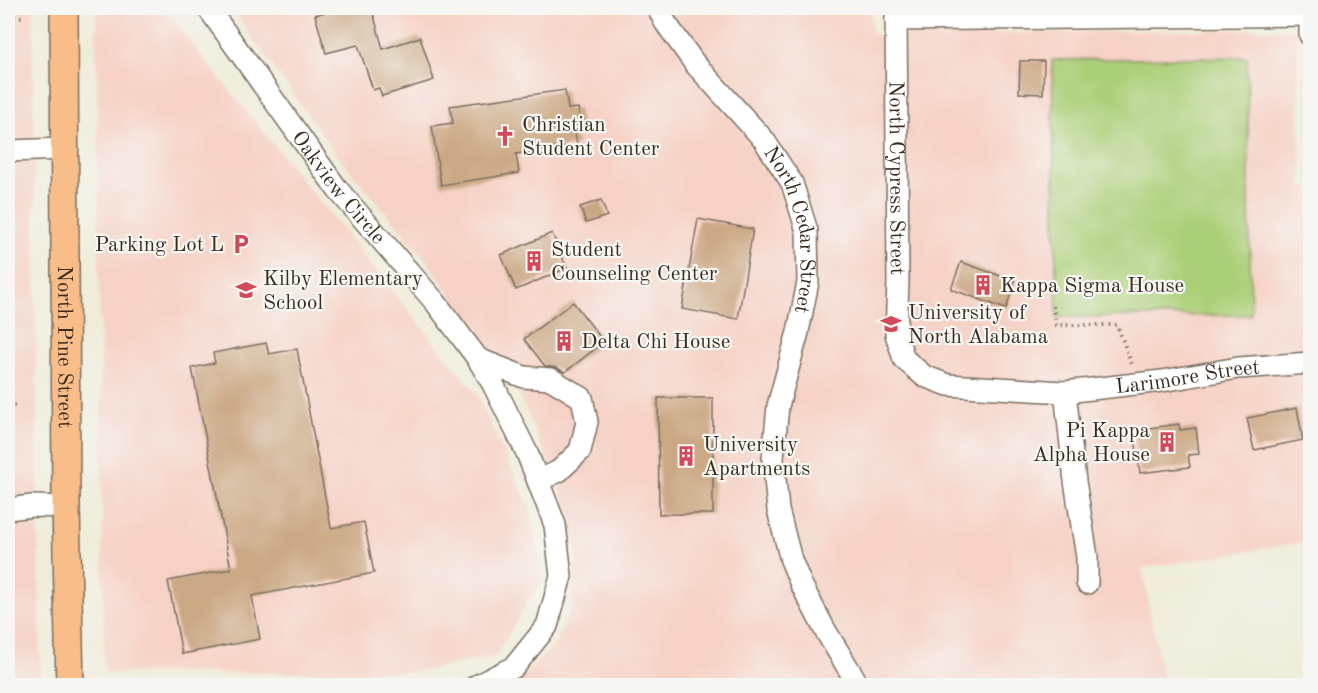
<svg xmlns="http://www.w3.org/2000/svg" width="1318" height="693" font-family="'Old Standard TT',serif">
<rect width="100%" height="100%" fill="#f6f6f2"/>
<filter id="ink" filterUnits="userSpaceOnUse"><feTurbulence type="fractalNoise" baseFrequency=".0167" numOctaves="2"/><feDisplacementMap in="SourceGraphic" scale="12" xChannelSelector="R" yChannelSelector="G"/><feConvolveMatrix kernelMatrix="1 2 1 2 8 2 1 2 1" color-interpolation-filters="sRGB"/></filter>
<filter id="wash" filterUnits="userSpaceOnUse"><feTurbulence type="fractalNoise" baseFrequency=".008" numOctaves="4" result="noise"/><feDisplacementMap in="SourceGraphic" scale="24" xChannelSelector="R" yChannelSelector="G"/><feGaussianBlur stdDeviation="1.35" result="paint"/><feColorMatrix in="noise" values="0 0 0 0 0 0 0 0 0 0 0 0 0 0 0 0 0 1.4 0 .05"/><feComposite in="paint" operator="in"/></filter>
<g filter="url(#wash)">
<rect width="100%" height="100%" fill="#efecd9"/>
<path fill="#f6d1c5" d="M8,8H33L38,525L41,686L8,685Z
M96,8H163L307,186L477,394L530,508L543,578L495,657L415,672L104,673Z
M231,8H871L872,35L1296,29L1302,187L1310,188V541L1142,568L1164,685H508L515,682L554,646L571,608L577,561L560,489L515,385L428,262L336,154Z"/>
<path fill="#abcf78" stroke="#737c4b" stroke-width="1.5" d="M1247,57L1251,315L1057,317L1052,60Z"/>
<g id="blocks">
<path fill="#cba884" d="M340,8H358L359,12L372,9L383,49L420,37L434,80L382,96L379,88L373,90L358,45L326,53L315,15Z
M1020,61H1044L1043,94L1019,93Z
M565,90L568,109L578,108L581,125L574,126L577,145L516,154L519,173L441,185L432,126L453,123L450,106Z
M601,200L607,216L586,223L580,207Z
M698,219L753,229L738,319L682,309Z
M552,233L567,268L516,290L501,255Z
M961,262L1015,281L1006,309L951,289Z
M573,302L604,342L565,372L557,368L545,366L524,339Z
M266,343L269,354L297,349L331,528L364,522L374,573L252,596L260,639L182,654L168,581L231,569L192,368L215,363L213,353Z
M658,398H713V514H659Z
M1297,408L1303,440L1254,450L1247,418Z
M1179,424L1180,430L1196,428L1199,454L1188,455L1190,467L1140,473L1134,430Z"/>
</g>
</g>
<g filter="url(#ink)">
<use href="#blocks" fill-opacity="0" stroke="#7a6e5f" stroke-width="1.5"/>
<g fill="none" stroke-linecap="round" stroke-linejoin="round">
<g stroke="#7a6e5f" stroke-width="24">
<g id="minor">
<path id="s1" d="M208,8L338,190L436,303L478,359L493,384L527,453L538,481L555,525L561,576L547,626L514,667L476,686"/>
<path id="s2" d="M658,8L665,22L695,64L764,140L792,183L807,231L808,282L798,332L778,406L773,458L778,510L791,560L801,584L825,630L859,686"/>
<path id="s3" d="M896,8L898,282L896,334L904,359L924,376L948,385L1065,392L1162,381L1238,368L1310,363"/>
<path d="M1310,8V35"/>
<path d="M896,20L1310,15"/>
<path d="M8,151L64,149"/>
<path d="M478,359L524,377L551,379L582,398L587,422L580,451L559,471L538,481"/>
<path d="M1065,392L1075,481L1087,557V583"/>
<path d="M8,509L32,506L66,507"/>
</g>
</g>
<g stroke="#7a6e5f" stroke-width="30">
<g id="major">
<path id="s4" d="M64,8L66,507L70,686"/>
</g>
</g>
<path stroke="#7a6e5f" stroke-width="4" stroke-dasharray="1.5 4.5" stroke-linecap="butt" d="M8,16L25,17
M1053,306L1056,325H1117L1132,365
M8,405L15,406"/>
<use href="#minor" stroke="#fff" stroke-width="21"/>
<use href="#major" stroke="#f8bd89" stroke-width="27"/>
</g>
</g>
<defs>
<g id="church-bare" transform="scale(1.62)"><path d="M-1.2-6h2.4v3.5h3.3v2.4h-3.3V6h-2.4V-.1h-3.3v-2.4h3.3Z" fill="#d1495b" stroke="#f6f6f2" stroke-width="2.5" paint-order="stroke"/></g>
<g id="parking-bare" transform="scale(1.62)"><path d="M-3.5-5.5H1a3.5 3.5 0 0 1 0 7H-1V5.5H-3.5ZM-1-3.4V-.6H.8a1.4 1.4 0 0 0 0-2.8Z" fill="#d1495b" stroke="#f6f6f2" stroke-width="2.5" paint-order="stroke"/></g>
<g id="building-bare" transform="scale(1.62)"><path d="M-4-6H4V6H1V3H-1V6H-4ZM-2.5-4.3h1.7v1.8h-1.7ZM.8-4.3h1.7v1.8H.8ZM-2.5-1h1.7V.8h-1.7ZM.8-1h1.7V.8H.8Z" fill="#d1495b" stroke="#f6f6f2" stroke-width="2.5" paint-order="stroke"/></g>
<g id="school-bare" transform="scale(1.62)"><path d="M0-5L7-2L0 1L-7-2ZM-4 1L0 2.5L4 1V4Q0 6-4 4Z" fill="#d1495b" stroke="#f6f6f2" stroke-width="2.5" paint-order="stroke"/></g>
<g id="university-bare" transform="scale(1.62)"><path d="M0-5L7-2L0 1L-7-2ZM-4 1L0 2.5L4 1V4Q0 6-4 4Z" fill="#d1495b" stroke="#f6f6f2" stroke-width="2.5" paint-order="stroke"/></g>
</defs>
<g fill-rule="evenodd">
<use href="#church-bare" x="505" y="136"/>
<use href="#parking-bare" x="241" y="244"/>
<use href="#building-bare" x="534" y="261"/>
<use href="#building-bare" x="983" y="285"/>
<use href="#school-bare" x="246" y="290"/>
<use href="#university-bare" x="891" y="324"/>
<use href="#building-bare" x="564" y="341"/>
<use href="#building-bare" x="1167" y="442"/>
<use href="#building-bare" x="686" y="456"/>
</g>
<g text-anchor="middle" stroke-width="4.5" stroke-linejoin="round" paint-order="stroke">
<g font-size="21" fill="#3b2a1e" stroke="#f6f6f2" text-anchor="start">
<text x="522" y="131">Christian<tspan x="522" dy="24">Student Center</tspan></text>
<text x="224" y="251" text-anchor="end">Parking Lot L</text>
<text x="551" y="256">Student<tspan x="551" dy="24">Counseling Center</tspan></text>
<text x="263" y="285">Kilby Elementary<tspan x="263" dy="24">School</tspan></text>
<text x="1000" y="292">Kappa Sigma House</text>
<text x="908" y="319">University of<tspan x="908" dy="24">North Alabama</tspan></text>
<text x="581" y="348">Delta Chi House</text>
<text x="1150" y="437" text-anchor="end">Pi Kappa<tspan x="1150" dy="24">Alpha House</tspan></text>
<text x="703" y="451">University<tspan x="703" dy="24">Apartments</tspan></text>
</g>
<g font-size="21" fill="#3b2a1e" stroke="#f6f6f2">
<text dy="7" stroke="none"><textPath href="#s3" startOffset="170">North Cypress Street</textPath></text>
<text dy="7" stroke="none"><textPath href="#s1" startOffset="222">Oakview Circle</textPath></text>
<text dy="7" stroke="none"><textPath href="#s2" startOffset="267">North Cedar Street</textPath></text>
<text dy="7" stroke="none"><textPath href="#s4" startOffset="339">North Pine Street</textPath></text>
<text dy="7" stroke="none"><textPath href="#s3" startOffset="645">Larimore Street</textPath></text>
</g>
</g>
<rect width="1318" height="693" fill="none" stroke="#f6f6f2" stroke-width="30"/>
</svg>
